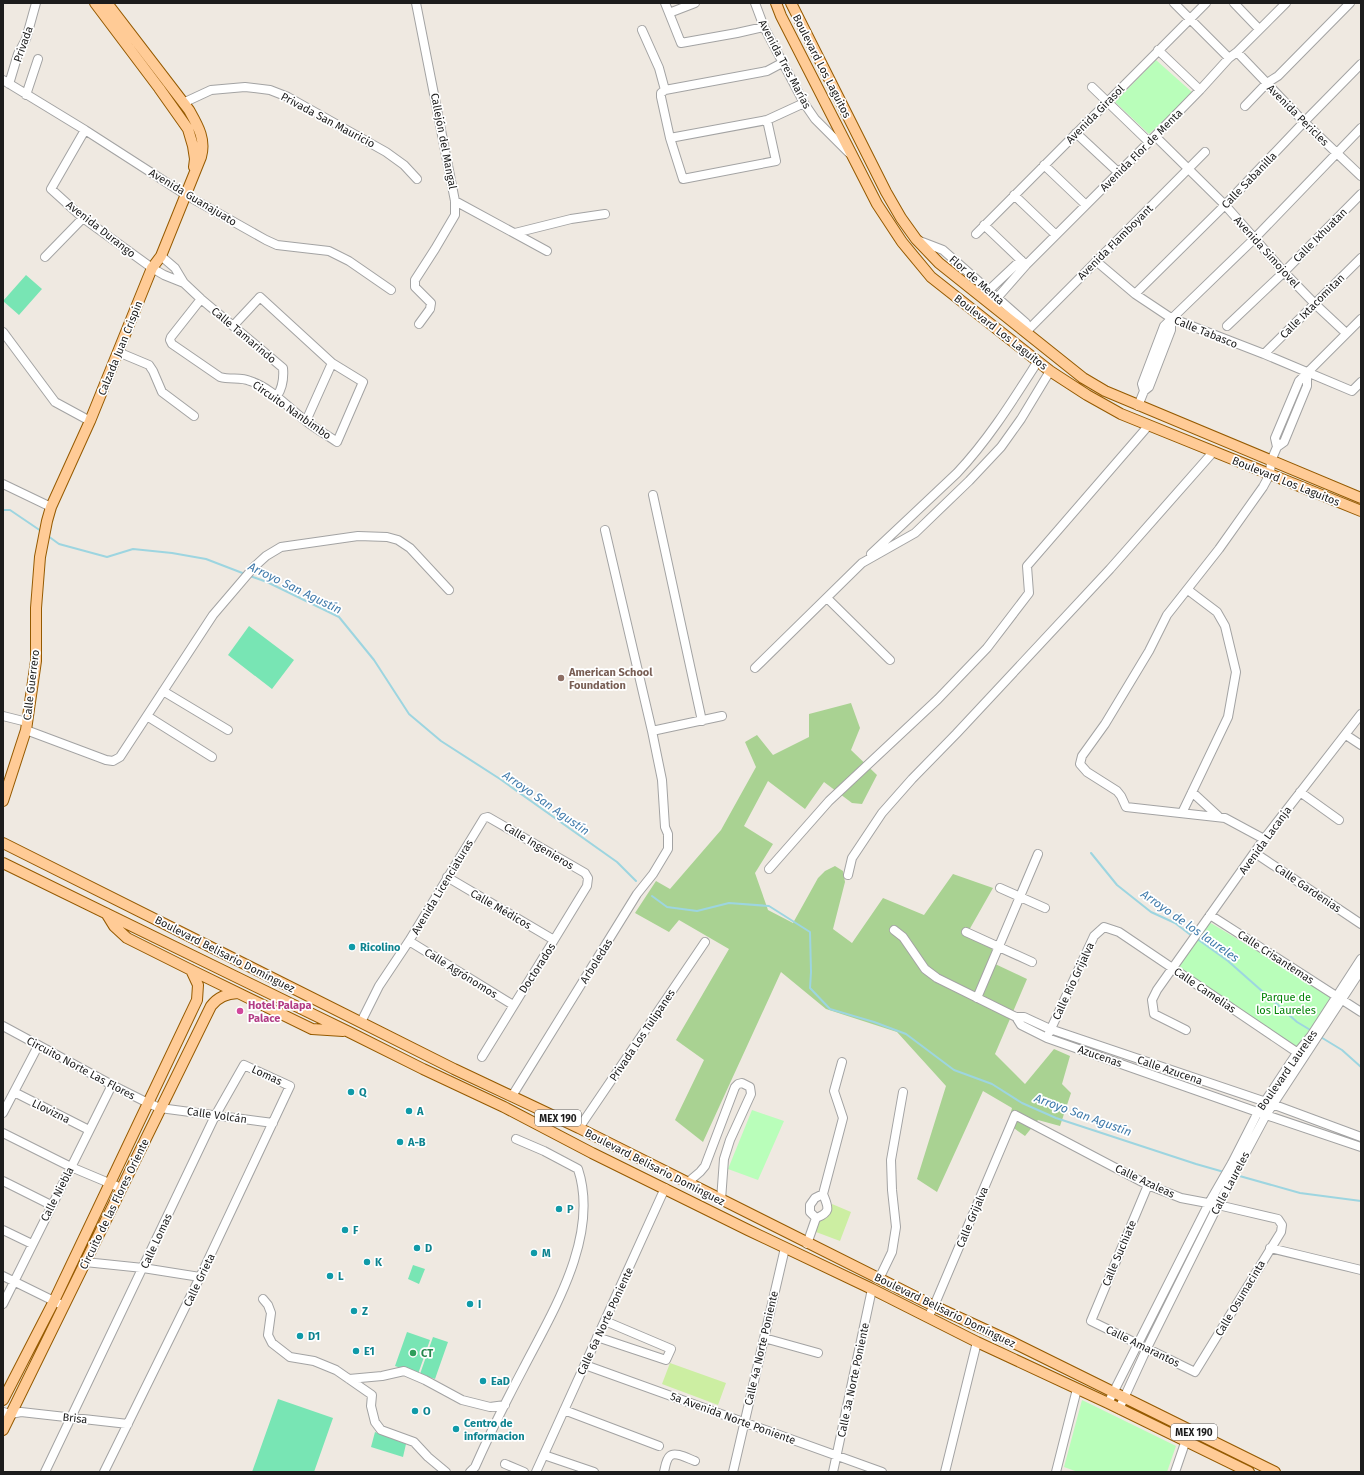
<svg xmlns="http://www.w3.org/2000/svg" width="1364" height="1475" font-family="'Fira Sans',sans-serif">
<rect width="100%" height="100%" fill="#efe9e1"/>
<path fill="#cceea2" d="M832,1204L851,1212L840,1241L816,1232L820,1219L827,1218Z
M670,1363L726,1383L718,1405L662,1384Z"/>
<path fill="#a9d292" d="M851,703L860,728L851,750L877,775L862,804L852,803L824,782L805,809L768,781L744,826L773,844L755,873L768,910L793,923L818,878L825,871L835,866L843,871L845,882L833,929L852,943L883,898L924,915L953,874L993,888L968,932L992,946L993,963L1027,979L995,1054L1025,1084L1054,1049L1070,1056L1062,1084L1071,1093L1060,1126L1038,1120L1025,1136L1008,1124L1012,1108L983,1091L937,1192L917,1179L946,1086L897,1032L826,1009L781,972L703,1142L675,1120L704,1060L676,1040L729,949L679,920L669,932L635,913L656,881L670,889L721,830L756,767L745,742L757,735L773,755L809,737V714Z"/>
<path fill="#b9feba" d="M1156,60L1193,93L1149,134L1115,102Z
M1209,922L1334,997L1299,1049L1177,966Z
M752,1110L784,1121L758,1180L728,1169Z
M1082,1400L1176,1446L1167,1472H1078L1064,1467Z"/>
<path fill="#78e5b4" d="M26,275L42,289L19,315L3,301Z
M249,626L294,660L272,689L228,655Z
M413,1265L425,1269L419,1284L408,1279Z
M407,1332L430,1340L418,1374L395,1366Z
M433,1337L448,1342L435,1379L420,1374Z
M278,1399L333,1418L314,1472H252Z
M375,1432L406,1444L403,1457L371,1447Z"/>
<g fill="none" stroke-linecap="round" stroke-linejoin="round">
<path stroke="#9dd5e0" stroke-width="2" d="M3,510H10L41,531
M48,536L59,544L107,557L133,549L172,553L206,559L245,574
M250,576L267,582L339,617L374,660L409,714L441,741L500,779L617,862L636,881
M1091,853L1117,885L1151,912L1175,923L1192,936
M652,896L667,907L697,911L729,903L769,906L810,932L811,972L810,988L830,1009L874,1022L906,1034L954,1070L992,1084L1022,1103L1056,1118L1196,1164L1224,1172
M1196,938L1228,961L1297,1022L1312,1031
M1319,1036L1342,1050L1361,1067
M1236,1175L1300,1193L1361,1201"/>
<g stroke="#a3a3a3" stroke-width="10">
<path id="minor" d="M416,3L455,201V215L435,249L415,280V287L431,303L430,309L419,324
M665,3L681,43L737,33L764,27
M755,3L764,27L804,103L815,119L849,153
M1174,3L1229,58
M1234,3L1259,29
M669,13L695,3
M642,30L659,68L665,90L661,93V97L670,138L683,179L776,161L767,120
M1158,50L1200,90
M1237,52L1304,122L1361,176
M3,80L85,130L186,195L266,240L277,245L329,251L349,261L391,290
M9,84L18,54L26,39L36,3
M1092,87L1149,142
M665,90L767,71L782,63
M26,95L38,59
M183,103L211,90L245,87L270,90L288,97L386,152L404,165L417,179
M1245,106L1267,83L1278,76L1350,3
M85,130L51,189L83,218L152,268L164,275L184,283
M1076,133L1119,173
M1155,136L1225,205L1284,272L1315,304L1346,333
M670,138L767,120L804,103
M1044,165L1086,205
M1014,195L1056,235
M455,201L547,251
M984,225L1026,265
M515,233L571,219L605,214
M976,234L1206,3
M917,240L943,250L1026,323V332
M161,256L175,268L184,283L201,299L283,368C284,379 283,387 277,396
M45,257L83,218
M1096,261L1135,294L1171,318L1264,354L1352,391L1361,382
M988,291L1021,260
M1135,294L1225,205L1304,122L1361,64
M997,298L1026,265L1155,136L1200,90L1229,58L1237,52L1286,3
M201,299L171,337L170,340L172,344L220,377C230,380 241,377 250,381C272,388 288,408 306,421C316,429 327,435 337,442L363,382L332,363L260,297L233,326
M1227,326L1284,272L1361,194
M3,332L55,402L90,421
M1026,332L1205,152
M118,352L149,365L153,371L162,392L194,416
M1264,354L1361,258
M1144,391L1142,384L1164,326L1254,239L1361,128
M1138,406L1144,391L1149,387L1171,330V318
M306,421L332,363
M1277,447L1275,438L1299,381L1361,319
M3,484L51,507
M653,495L702,721
M871,554L957,473C989,439 1013,400 1038,361
M827,598L890,660
M755,668L862,563L915,533L969,481L1001,447L1021,419L1050,371
M163,691L228,730
M3,716L27,722
M147,716L212,757
M26,730L106,760L113,761L120,757L213,615L254,567L266,556L281,547L358,536L387,537L398,540L410,548L449,590
M652,731L722,716
M1346,735L1361,745
M1192,792L1218,816
M1300,792L1339,820
M1182,813L1228,717L1236,672L1225,626L1217,612L1188,590
M1264,839L1225,818L1126,807L1121,796L1117,791L1087,772L1080,764L1082,756L1105,724L1149,651L1167,615L1219,549L1263,487L1270,474L1271,461L1277,447L1284,442L1307,386V373
M1255,853L1361,924
M769,869L829,801L938,699L987,648L1029,593L1027,566L1149,425
M848,875L852,858L882,813L912,779L956,734L1110,569L1214,451
M447,877L554,940
M1000,888L1045,908
M1210,915L1361,1012
M894,930L903,937L925,969L937,978L1016,1017H1024L1050,1029L1272,1104L1361,1137
M966,932L1032,962
M409,941L513,1005
M977,998L1038,854
M1016,1017L1021,1025L1047,1038L1266,1115L1361,1147
M361,1022L379,986L409,941L484,818L488,817L585,873L588,878L587,886L554,940L482,1057
M3,1026L112,1085L148,1103L160,1108L273,1123
M1186,1030L1154,1014L1152,1000L1157,990L1264,839L1361,714
M1049,1033L1094,936L1104,927L1119,932L1301,1055
M14,1092L89,1130
M512,1096L637,894L653,874L668,849V834L665,827L662,780L652,731L605,530
M3,1113L38,1046
M579,1128L705,942
M3,1133L71,1167L121,1188
M3,1181L51,1205
M687,1183L700,1172L705,1166L735,1087L738,1084L742,1083L750,1087L751,1094L730,1140L724,1159L721,1200
M816,1218L810,1212V1205L815,1198L823,1194
M3,1230L32,1244
M807,1244L816,1218C832,1212 828,1207 823,1194L843,1118L834,1091L842,1062
M1270,1248L1361,1270
M85,1262L143,1268L200,1277
M3,1276L64,1306
M879,1279L892,1252L896,1227L892,1190L891,1160L903,1092
M263,1299L268,1305L271,1313L268,1335L272,1343L290,1357L314,1361L336,1370L372,1395L371,1406L375,1422L381,1430L414,1442L428,1457L446,1472
M3,1304L112,1085
M928,1317L934,1306L1015,1115L1148,1185L1181,1198L1218,1205L1278,1219L1282,1225L1281,1232L1195,1372L1091,1321L1148,1185
M597,1337L666,1360L671,1349L605,1321
M764,1338L818,1353
M585,1365L882,1472
M349,1379L382,1376L404,1371L425,1380L462,1400L490,1407L505,1405
M1108,1403L1209,1203L1232,1163L1258,1112L1297,1053L1311,1036L1361,959
M1119,1409L1147,1348L1218,1205L1266,1115L1361,970
M564,1410L659,1446
M3,1412L11,1414L21,1412L128,1424
M544,1455L594,1472
M505,1464L524,1472
M45,1472L215,1116L244,1065L290,1086L200,1277L104,1472
M470,1472L475,1467C490,1433 506,1401 523,1369C553,1311 600,1236 578,1169L544,1151L516,1139
M536,1472L665,1188
M664,1472C665,1468 666,1459 670,1456C675,1451 689,1459 695,1461
M733,1472L785,1248
M833,1472L872,1289
M945,1472L977,1342
M1056,1472L1077,1389
M1175,1472L1186,1440"/>
</g>
<g stroke="#955a00" stroke-width="12">
<path id="major" d="M95,3L159,88L188,129L193,146L195,159L194,167
M776,3L781,16L877,204L902,242L931,277L1050,371L1087,395L1121,414L1361,511
M791,3L886,192L901,218L916,239L939,263L1083,378L1105,391L1361,498
M3,801L26,730L36,661V608L40,557L47,521L51,507L90,421L152,268L161,256L201,157C206,139 198,126 189,110L107,3
M3,843L454,1069L579,1128L934,1306L1010,1341L1275,1472
M3,863L349,1032L423,1069L504,1107L592,1153L748,1230L872,1289L977,1342L1108,1403L1249,1472
M106,913L114,926L127,938L191,970L312,1029L343,1031
M3,1400L54,1301L197,1000L198,985L191,970
M3,1430L211,1006C218,997 226,994 238,993"/>
</g>
<use href="#minor" stroke="#fff" stroke-width="8"/>
<use href="#major" stroke="#ffcb96" stroke-width="10"/>
</g>
<circle fill="#8d6e63" stroke="#fff" stroke-width="1.5" cx="561" cy="678" r="4"/>
<g fill="#0f9aa8" stroke="#fff" stroke-width="1.5">
<circle cx="352" cy="947" r="4"/>
<circle cx="351" cy="1092" r="4"/>
<circle cx="409" cy="1111" r="4"/>
<circle cx="400" cy="1142" r="4"/>
<circle cx="559" cy="1209" r="4"/>
<circle cx="345" cy="1230" r="4"/>
<circle cx="417" cy="1248" r="4"/>
<circle cx="534" cy="1253" r="4"/>
<circle cx="367" cy="1262" r="4"/>
<circle cx="330" cy="1276" r="4"/>
<circle cx="470" cy="1304" r="4"/>
<circle cx="354" cy="1311" r="4"/>
<circle cx="300" cy="1336" r="4"/>
<circle cx="356" cy="1351" r="4"/>
<circle cx="483" cy="1381" r="4"/>
<circle cx="415" cy="1411" r="4"/>
<circle cx="456" cy="1429" r="4"/>
</g>
<circle fill="#d1479c" stroke="#fff" stroke-width="1.5" cx="240" cy="1011" r="4"/>
<circle fill="#2e9e5b" stroke="#fff" stroke-width="1.5" cx="413" cy="1353" r="4"/>
<g text-anchor="middle" stroke-width="3.5" stroke-linejoin="round" paint-order="stroke">
<g fill="#fff" stroke="#606060" stroke-width="1">
<rect x="535" y="1110" width="46" height="16" rx="3"/>
<rect x="1171" y="1424" width="46" height="16" rx="3"/>
</g>
<g font-size="10" font-weight="bold" fill="#1c1c1c">
<text x="558" y="1122">MEX 190</text>
<text x="1194" y="1436">MEX 190</text>
</g>
<g font-size="11" fill="#1c1c1c" stroke="#fff">
<text transform="translate(23 44) rotate(-70)" y="4">Privada</text>
<text transform="translate(785 64) rotate(62)" y="4">Avenida Tres Marías</text>
<text transform="translate(822 66) rotate(63)" y="4">Boulevard Los Laguitos</text>
<text transform="translate(1095 114) rotate(-45)" y="4">Avenida Girasol</text>
<text transform="translate(1298 115) rotate(45)" y="4">Avenida Pericles</text>
<text transform="translate(328 120) rotate(28)" y="4">Privada San Mauricio</text>
<text transform="translate(444 141) rotate(79)" y="4">Callejón del Mangal</text>
<text transform="translate(1141 150) rotate(-45)" y="4">Avenida Flor de Menta</text>
<text transform="translate(1249 180) rotate(-46)" y="4">Calle Sabanilla</text>
<text transform="translate(193 197) rotate(31)" y="4">Avenida Guanajuato</text>
<text transform="translate(101 229) rotate(38)" y="4">Avenida Durango</text>
<text transform="translate(1320 235) rotate(-45)" y="4">Calle Ixhuatan</text>
<text transform="translate(1115 242) rotate(-45)" y="4">Avenida Flamboyant</text>
<text transform="translate(1267 252) rotate(48)" y="4">Avenida Simojovel</text>
<text transform="translate(977 280) rotate(41)" y="4">Flor de Menta</text>
<text transform="translate(1312 306) rotate(-45)" y="4">Calle Ixtacomitan</text>
<text transform="translate(1001 332) rotate(38)" y="4">Boulevard Los Laguitos</text>
<text transform="translate(1206 332) rotate(22)" y="4">Calle Tabasco</text>
<text transform="translate(244 335) rotate(40)" y="4">Calle Tamarindo</text>
<text transform="translate(120 348) rotate(-68)" y="4">Calzada Juan Crispin</text>
<text transform="translate(292 410) rotate(35)" y="4">Circuito Nanbimbo</text>
<text transform="translate(1286 481) rotate(22)" y="4">Boulevard Los Laguitos</text>
<text transform="translate(31 685) rotate(-83)" y="4">Calle Guerrero</text>
<text transform="translate(1265 840) rotate(-54)" y="4">Avenida Lacanja</text>
<text transform="translate(539 846) rotate(31)" y="4">Calle Ingenieros</text>
<text transform="translate(442 887) rotate(-59)" y="4">Avenida Licenciaturas</text>
<text transform="translate(1308 888) rotate(34)" y="4">Calle Gardenias</text>
<text transform="translate(501 909) rotate(30)" y="4">Calle Médicos</text>
<text transform="translate(225 954) rotate(27)" y="4">Boulevard Belisario Domínguez</text>
<text transform="translate(1276 957) rotate(33)" y="4">Calle Crisantemas</text>
<text transform="translate(596 961) rotate(-58)" y="4">Arboledas</text>
<text transform="translate(537 968) rotate(-57)" y="4">Doctorados</text>
<text transform="translate(461 973) rotate(32)" y="4">Calle Agrónomos</text>
<text transform="translate(1073 981) rotate(-65)" y="4">Calle Río Grijalva</text>
<text transform="translate(1205 990) rotate(34)" y="4">Calle Camelias</text>
<text transform="translate(642 1035) rotate(-56)" y="4">Privada Los Tulipanes</text>
<text transform="translate(1100 1056) rotate(19)" y="4">Azucenas</text>
<text transform="translate(81 1068) rotate(28)" y="4">Circuito Norte Las Flores</text>
<text transform="translate(1170 1070) rotate(19)" y="4">Calle Azucena</text>
<text transform="translate(1287 1070) rotate(-55)" y="4">Boulevard Laureles</text>
<text transform="translate(267 1075) rotate(25)" y="4">Lomas</text>
<text transform="translate(51 1111) rotate(26)" y="4">Llovizna</text>
<text transform="translate(217 1115) rotate(8)" y="4">Calle Volcán</text>
<text transform="translate(655 1167) rotate(27)" y="4">Boulevard Belisario Domínguez</text>
<text transform="translate(1145 1181) rotate(25)" y="4">Calle Azaleas</text>
<text transform="translate(1230 1183) rotate(-62)" y="4">Calle Laureles</text>
<text transform="translate(57 1194) rotate(-63)" y="4">Calle Niebla</text>
<text transform="translate(114 1204) rotate(-64)" y="4">Circuito de las Flores Oriente</text>
<text transform="translate(972 1217) rotate(-67)" y="4">Calle Grijalva</text>
<text transform="translate(156 1241) rotate(-65)" y="4">Calle Lomas</text>
<text transform="translate(1119 1253) rotate(-67)" y="4">Calle Suchiate</text>
<text transform="translate(199 1280) rotate(-64)" y="4">Calle Grieta</text>
<text transform="translate(1240 1298) rotate(-59)" y="4">Calle Osumacinta</text>
<text transform="translate(945 1310) rotate(26)" y="4">Boulevard Belisario Domínguez</text>
<text transform="translate(605 1321) rotate(-65)" y="4">Calle 6a Norte Poniente</text>
<text transform="translate(1143 1346) rotate(26)" y="4">Calle Amarantos</text>
<text transform="translate(761 1348) rotate(-77)" y="4">Calle 4a Norte Poniente</text>
<text transform="translate(853 1380) rotate(-78)" y="4">Calle 3a Norte Poniente</text>
<text transform="translate(75 1418) rotate(6)" y="4">Brisa</text>
<text transform="translate(733 1418) rotate(20)" y="4">5a Avenida Norte Poniente</text>
</g>
<g font-size="11" font-weight="bold" fill="#785e54" stroke="#fff" text-anchor="start">
<text x="569" y="676">American School<tspan x="569" dy="13">Foundation</tspan></text>
</g>
<g font-size="11" font-weight="bold" fill="#0d838f" stroke="#fff" text-anchor="start">
<text x="360" y="951">Ricolino</text>
<text x="359" y="1096">Q</text>
<text x="417" y="1115">A</text>
<text x="408" y="1146">A-B</text>
<text x="567" y="1213">P</text>
<text x="353" y="1234">F</text>
<text x="425" y="1252">D</text>
<text x="542" y="1257">M</text>
<text x="375" y="1266">K</text>
<text x="338" y="1280">L</text>
<text x="478" y="1308">I</text>
<text x="362" y="1315">Z</text>
<text x="308" y="1340">D1</text>
<text x="364" y="1355">E1</text>
<text x="491" y="1385">EaD</text>
<text x="423" y="1415">O</text>
<text x="464" y="1427">Centro de<tspan x="464" dy="13">informacion</tspan></text>
</g>
<g font-size="11" fill="#028205" stroke="#fff">
<text x="1286" y="1001">Parque de<tspan x="1286" dy="13">los Laureles</tspan></text>
</g>
<g font-size="11" font-weight="bold" fill="#b23c85" stroke="#fff" text-anchor="start">
<text x="248" y="1009">Hotel Palapa<tspan x="248" dy="13">Palace</tspan></text>
</g>
<g font-size="11" font-weight="bold" fill="#27864d" stroke="#fff" text-anchor="start">
<text x="421" y="1357">CT</text>
</g>
<g font-size="12" font-style="italic" fill="#407bab" stroke="#fff">
<text transform="translate(295 588) rotate(26)" y="4">Arroyo San Agustín</text>
<text transform="translate(546 803) rotate(35)" y="4">Arroyo San Agustín</text>
<text transform="translate(1190 926) rotate(35)" y="4">Arroyo de los laureles</text>
<text transform="translate(1083 1115) rotate(20)" y="4">Arroyo San Agustín</text>
</g>
</g>
<rect width="1364" height="1475" fill="none" stroke="#1c1c1c" stroke-width="8"/>
</svg>
